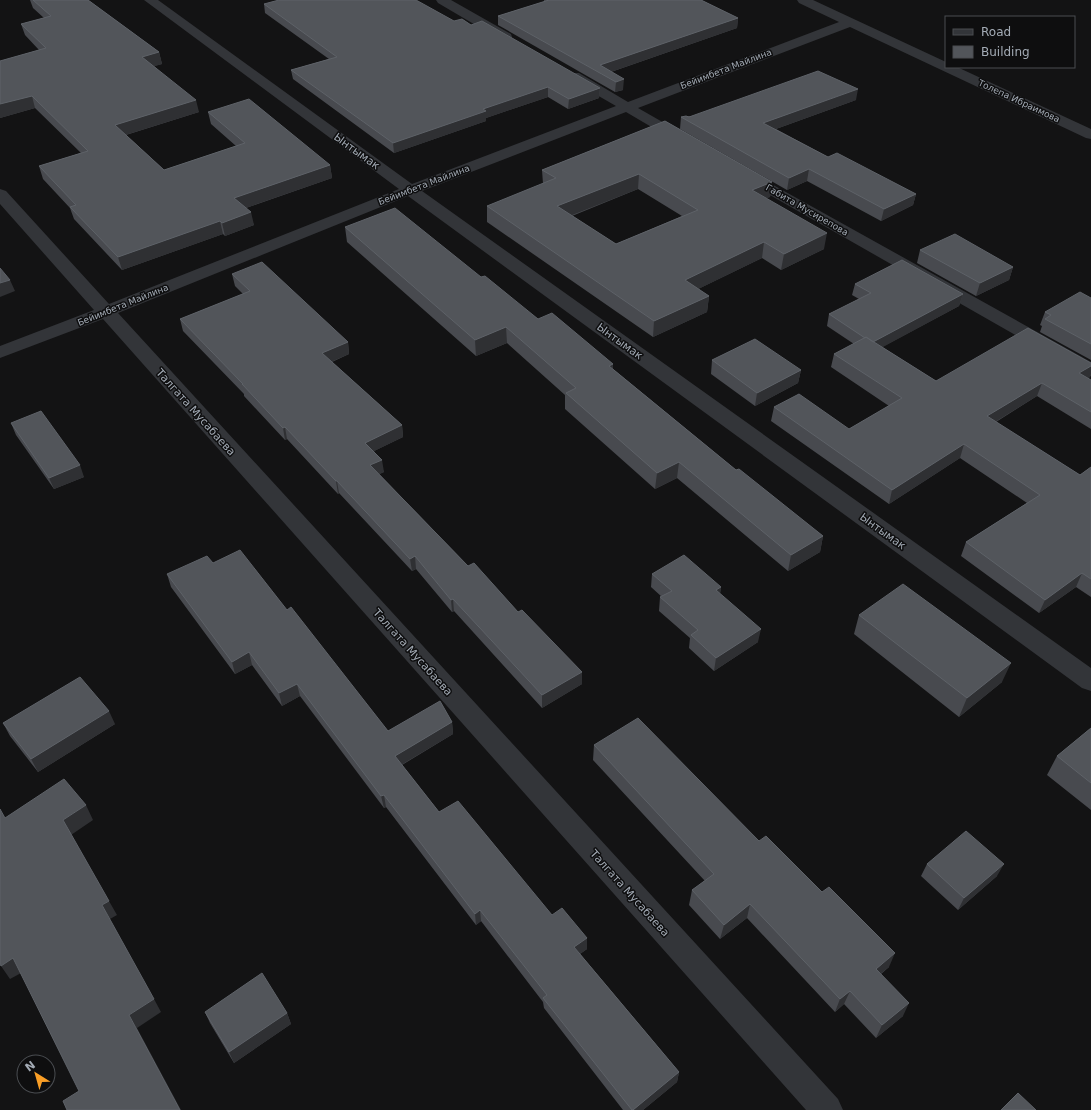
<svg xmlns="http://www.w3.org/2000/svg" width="1091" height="1110" font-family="'DejaVu Sans',sans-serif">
<rect width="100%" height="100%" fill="#131314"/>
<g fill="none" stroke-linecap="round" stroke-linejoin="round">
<path fill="#333539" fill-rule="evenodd" d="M144,0H158L412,184L616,106L569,79L567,76L569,73H579L628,102L839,22L799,3L797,0H813L946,62V67H957L1091,129V139L1086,138L850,27L638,108L687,136L689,139L687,142L682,143L677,142L626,112L422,191L1091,668V691L1082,688L408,196L118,313L838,1099L843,1110H806L103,319L0,358V346L94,310L0,204V189L6,191L109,304L399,189Z
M436,0H451L511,34L512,37L511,40H501L438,3Z
M745,170L750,172L1091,362V376L1084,374L740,178L737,175L740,172Z"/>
</g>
<path fill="#484a4f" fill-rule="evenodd" d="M30,0H88L159,52L162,64L154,66L199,112L126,135L164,170L236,146L211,124L208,112L330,165L332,178L246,208L254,225L225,236L223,234L122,270L74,219L70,208L43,179L39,166L81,153L35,108L0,118V61L39,50L25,35L21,24L44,18L33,8Z
M544,0H701L738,18L737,28L611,72L623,90L615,92L498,25V16L544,2Z
M264,4L454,21L471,25L600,88L599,98L568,109L548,97L486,118V121L394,153L293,79L291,70L329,59L265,13Z
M856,100L776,129L828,157L916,194L913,205L881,221L807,181L787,190L680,129L681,117Z
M665,121L772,182L770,197L766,198L824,249L781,270L762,258L698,289L709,296L707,312L653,337L487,222V206L543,184L542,170ZM638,189L682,216L616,244L572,216Z
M345,227L481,277L538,319L613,364V369L736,470L823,536L820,552L788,571L677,478L655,489L565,409V395L507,343L476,356L347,242Z
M920,250L1013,267L1009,280L976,296L917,263Z
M232,274L348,342L349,354L332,362L402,425L403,437L374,451L384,472L379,474L582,684L542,708L454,611L452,612L416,569L412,571L339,493L338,494L287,439L285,440L244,396V394L183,331L180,319L243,294L235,286Z
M855,284L963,294L959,306L882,347L936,381L1089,362L1091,363V374L1090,377L1088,378L1091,380V429L1037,396L996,422L1080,475L1091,467V597L1076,587L1039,613L961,556L966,542L1027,503L960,458L889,504L771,421L774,407L849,429L889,406L831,367L834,354L854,344L827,326L829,314L859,299L852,295Z
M1091,298V360L1040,332L1042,326L1040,325L1045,312Z
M712,360L801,370L798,383L755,406L711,374Z
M11,423L84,477L54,489L16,435Z
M213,563L287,610L388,731L452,722L453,734L402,765L439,812L552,915L587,949L580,954L679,1072L677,1082L643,1110H623L544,1008L543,1002L481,921L476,925L386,807L384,808L300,696L282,706L252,665L235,674L171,587L167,574Z
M652,574L721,587L720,594L758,642L714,671L689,648L690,638L659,611L660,597H662L651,587Z
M859,615L1002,682L959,717L854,634Z
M3,723L115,724L38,772L10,736Z
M1091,728V810L1047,775L1057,756Z
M594,745L759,841L889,967L881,974L903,1016L876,1038L844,1004L835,1012L747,918L720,939L689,905L692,890L705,881L593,760Z
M927,864L997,876L958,910L921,876Z
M205,1012L287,1013L291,1024L234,1063L210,1023Z"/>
<path fill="#2f3033" d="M738,18L737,28L602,75L600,65Z
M159,52L162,64L145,69L142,57Z
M624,79L623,90L615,92L616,82Z
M548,87V97L486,118V121L394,153L393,143L483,109Z
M600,88L599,98L568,109L569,99Z
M858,89L856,100L762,134L763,123Z
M32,96L35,108L0,118V104Z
M196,100L199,112L119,137L115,125Z
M330,165L332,178L237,211L234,198Z
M809,169L807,181L787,190L789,178Z
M639,174L638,189L557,221V206Z
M772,182L770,197L750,205L752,190Z
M916,194L913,205L881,221L884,209Z
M251,212L254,225L225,236L222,223Z
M220,221L223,234L122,270L118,257Z
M827,233L824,249L781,270L784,254Z
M764,242L762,258L684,296L685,280Z
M1013,267L1009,280L976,296L980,283Z
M10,280L15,291L0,297V283Z
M963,294L959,306L870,354L873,342Z
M709,296L707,312L653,337L654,321Z
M506,327L507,343L476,356L475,340Z
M348,342L349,354L324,365L322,353Z
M613,364L612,380L609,366Z
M1091,366V374L1090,377L1074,387L1079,373Z
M801,370L798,383L755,406L757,393Z
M1042,383L1037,396L982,430L987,416Z
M402,425L403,437L366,455L365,443Z
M285,427L287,439L285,440L283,428Z
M964,444L960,458L889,504L892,490Z
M382,460L384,472L372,478L370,465Z
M679,462L677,478L655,489L657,473Z
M80,465L84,477L54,489L49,478Z
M336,481H337L339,493L338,494Z
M823,536L820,552L788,571L791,555Z
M415,556L416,569L412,571L410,559Z
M1082,573L1076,587L1039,613L1045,600Z
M721,587L719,601L716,590Z
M453,599L454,611L452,612L451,600Z
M761,629L758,642L714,671L716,658Z
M249,652L252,665L235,674L232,662Z
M1011,663L1002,682L959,717L967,698Z
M582,672V684L542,708V695Z
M297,684L300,696L282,706L279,693Z
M109,711L115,724L38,772L31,759Z
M452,722L453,734L396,768L395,756Z
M384,795L386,807L384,808L381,796Z
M86,805L93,820L71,835L63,820Z
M1004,864L997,876L958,910L964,898Z
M109,901L117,915L110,919L102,905Z
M750,904L747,918L720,939L724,925Z
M480,910L481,921L476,925L475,914Z
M587,938V949L574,958V947Z
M895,953L889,967L870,982L876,969Z
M13,958L23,972L10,979L1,966Z
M850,991L844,1004L835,1012L840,999Z
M154,999L161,1012L137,1028L181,1110H180L129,1015Z
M909,1003L903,1016L876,1038L882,1025Z
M287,1013L291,1024L234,1063L229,1052Z
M679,1072L677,1082L643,1110H633Z"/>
<path fill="#52555a" stroke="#5e6268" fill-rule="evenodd" d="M33,0H88L159,52L142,57L196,100L115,125L164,170L245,143L208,112L249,99L330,165L234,198L251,212L222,223L220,221L118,257L70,207L76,205L39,166L88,151L32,96L0,104V61L46,48L21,24L51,16Z
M279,0H416L454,21L462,19L471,25L482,21L600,88L569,99L548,87L483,109L486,111L393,143L291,70L337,57L264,4Z
M549,0H701L738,18L600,65L624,79L616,82L498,16Z
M818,71L858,89L763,123L828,157L837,153L916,194L884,209L809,169L789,178L681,117L686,116L689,117Z
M665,121L772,182L752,190L827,233L784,254L764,242L685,280L709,296L654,321L487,206L556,178L542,170ZM639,174L698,210L616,244L557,206Z
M395,208L481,277L485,276L538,319L552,313L613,364L609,366L736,470L739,469L823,536L791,555L679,462L657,473L566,393L576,388L506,327L475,340L345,227Z
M955,234L1013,267L980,283L920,250Z
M902,260L963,294L873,342L866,337L865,338L829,314L871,293L855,284Z
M262,262L348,342L322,353L402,425L365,443L382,460L370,465L468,566L474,563L518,612L522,610L582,672L542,695L453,599L451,600L415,556L410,559L337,481H336L285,427L283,428L242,384H243L180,319L250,291L232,274Z
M0,268L10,280L0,283Z
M1080,292L1091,298V344L1045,319L1051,315L1045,312Z
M1028,328L1089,362L1091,363V366L1079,373L1091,380V412L1042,383L987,416L1080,475L1091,467V579L1082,573L1045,600L966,542L1040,495L964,444L892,490L774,407L799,394L849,429L902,398L834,354L866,337L936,381Z
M755,339L801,370L757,393L712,360Z
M41,411L80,465L49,478L11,423Z
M240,550L287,610L291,607L388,731L440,701L452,722L395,756L439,812L458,801L552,915L562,908L587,938L574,947L679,1072L633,1110H632L543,998L547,995L480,910L475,914L384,795L381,796L297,684L279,693L249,652L232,662L167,574L207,556L213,563Z
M684,555L721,587L716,590L761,629L716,658L691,635L698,630L660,597L672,591L652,574Z
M903,584L1011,663L967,698L859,615Z
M80,677L109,711L31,759L3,723Z
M638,718L759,841L766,836L822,892L829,887L895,953L876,969L909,1003L882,1025L850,991L840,999L750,904L724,925L692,890L714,874L594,745Z
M1091,728V783L1057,756Z
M64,779L86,805L63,820L109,901L102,905L154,999L129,1015L180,1110H67L63,1101L79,1091L13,958L1,966L0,964V809L5,818Z
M966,831L1004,864L964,898L927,864Z
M262,973L287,1013L229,1052L205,1012Z
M1018,1093L1036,1110H1001Z"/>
<g text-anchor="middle" stroke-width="3" stroke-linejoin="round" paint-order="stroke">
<g font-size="9" fill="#a3abb5" stroke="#0e0e0f">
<text transform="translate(726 69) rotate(-21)" y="3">Бейимбета Майлина</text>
<text transform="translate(1019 101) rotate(25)" y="3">Толепа Ибраимова</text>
<text transform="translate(424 185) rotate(-21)" y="3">Бейимбета Майлина</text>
<text transform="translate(807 210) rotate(30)" y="3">Габита Мусирепова</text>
<text transform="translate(123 305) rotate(-22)" y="3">Бейимбета Майлина</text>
</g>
<g font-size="11" fill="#a3abb5" stroke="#0e0e0f">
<text transform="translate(357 151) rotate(36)" y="4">Ынтымак</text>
<text transform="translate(620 341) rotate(36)" y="4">Ынтымак</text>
<text transform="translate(196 412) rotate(48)" y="4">Талгата Мусабаева</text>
<text transform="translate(883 531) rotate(36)" y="4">Ынтымак</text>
<text transform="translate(413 652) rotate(48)" y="4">Талгата Мусабаева</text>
<text transform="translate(630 893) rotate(48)" y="4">Талгата Мусабаева</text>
</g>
</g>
<rect x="945" y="16" width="130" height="52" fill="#0e0e0f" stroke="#4a4d51"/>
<rect x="953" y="29" width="20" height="6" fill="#333539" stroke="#4a4d51"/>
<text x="981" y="36" font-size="12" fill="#a3abb5">Road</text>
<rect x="953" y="46" width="20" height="12" fill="#52555a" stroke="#4a4d51"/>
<text x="981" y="56" font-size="12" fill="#a3abb5">Building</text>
<g transform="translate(36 1074) rotate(323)"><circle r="19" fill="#0e0e0f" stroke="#4a4d51"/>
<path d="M0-3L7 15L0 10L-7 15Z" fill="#f99e26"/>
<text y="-6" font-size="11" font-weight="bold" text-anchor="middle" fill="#a3abb5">N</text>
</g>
</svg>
